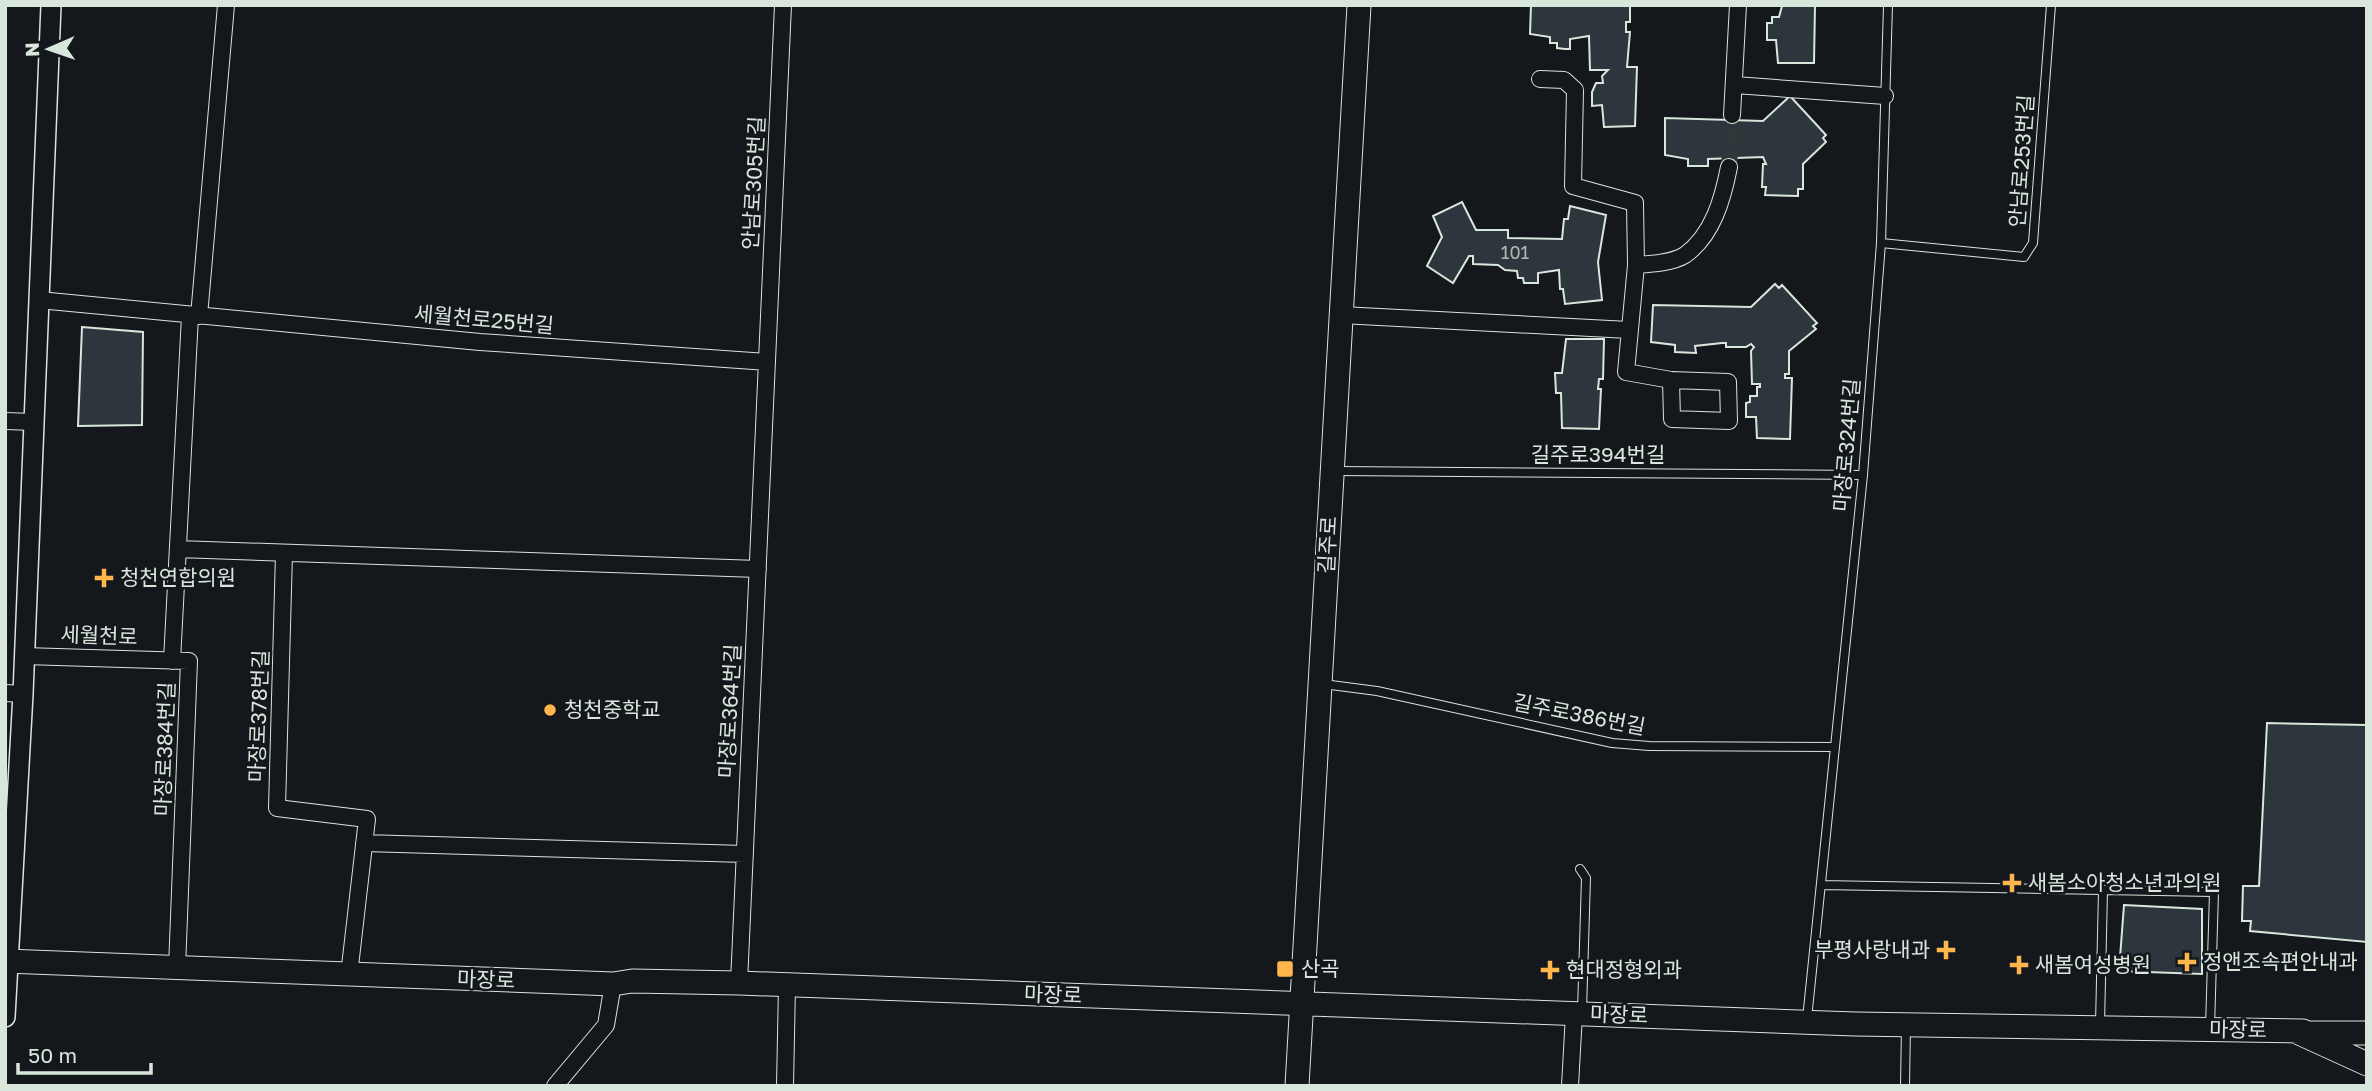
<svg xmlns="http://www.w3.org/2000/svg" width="2372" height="1091" font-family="'Golos Text','Noto Sans KR',sans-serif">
<rect width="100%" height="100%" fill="#14181c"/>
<path fill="#2c363c" stroke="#d8e6dc" stroke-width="2" d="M1531,5H1630V22H1626V32H1630L1627,67H1637L1635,126L1604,127L1602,105L1592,106V92L1596,83H1603L1602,76L1608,70H1590L1589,36L1570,39V49H1565L1557,48V43H1550V37L1530,34Z
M1815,5L1814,63H1778L1776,40H1767V23H1772V17H1779L1782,6L1775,5Z
M1790,96L1826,135L1823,138L1826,142L1803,164V189H1798V196L1765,195L1766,187H1762L1763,164H1766L1763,157L1708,159V166H1688V159L1665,155V118L1763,121Z
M1462,202L1476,230H1508V238L1562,239L1564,219H1568L1570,206L1606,215L1598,262L1602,300L1565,304L1563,289H1560L1559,270L1538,273V283H1524L1523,278H1518L1517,271L1505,270L1498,265L1473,264V256H1469L1453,283L1427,266L1442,237L1433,216Z
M1775,284L1779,288L1782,285L1817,323L1813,326L1816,329L1789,351V374H1785V378H1792L1790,439L1757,438L1756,417H1746V403L1750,402V396H1757V387H1760V384H1752L1751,351L1754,347L1751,344L1746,347H1726V343H1722L1695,346L1696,353L1675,352V345L1651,342L1653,305L1751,307Z
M82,327L143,332L142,425L78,426Z
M1566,339H1604L1603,379H1599L1598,389H1601L1599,429L1562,428L1561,393H1556L1555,373H1562Z
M2267,723L2367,725V942L2250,931L2251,921H2242L2243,886H2259Z
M2124,905L2202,909V974L2119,971Z"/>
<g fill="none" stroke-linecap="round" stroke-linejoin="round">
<path stroke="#313739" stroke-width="16" stroke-dasharray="16 8" stroke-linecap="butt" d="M1729,167L1732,115"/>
<g stroke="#d8e6dc" stroke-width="10">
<path id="service" d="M1881,243L2024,257L2033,243L2051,5
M1335,471L1863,475
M1323,684L1377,691L1612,743L1649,746L1835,747
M1580,869L1586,878L1582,1011
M1821,885L2214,892L2210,1028
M1807,1019L1863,475L1881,243L1888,5
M2100,1025L2103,890
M1905,1086L1906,1026"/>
</g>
<g stroke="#d8e6dc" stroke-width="18">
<path id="minor" d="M1540,79L1564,80L1575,90L1573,186L1635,203L1636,265L1626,372L1671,380L1728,382L1729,421L1672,419L1671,380
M1735,85L1885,96
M1732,115L1738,5
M1636,265C1651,264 1672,263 1685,255C1713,235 1723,198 1729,167
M39,300L480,342L767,362
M1341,315L1629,330
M199,316L226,5
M5,421L34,422
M178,549L758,569
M284,553L277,808L367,819L349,975
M24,656L189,661L177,968
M172,661L190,316
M5,693L23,694
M364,843L745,854
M739,983L783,5
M555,1086L606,1025L613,984
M785,1086L787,985
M1570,1086L1574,1014"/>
</g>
<g stroke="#d8e6dc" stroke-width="22">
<path id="tertiary" d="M5,1017L23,694L51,5"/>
</g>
<g stroke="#d8e6dc" stroke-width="25">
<path id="secondary" d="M5,961L613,984L632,981L739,983L1855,1024L2303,1031L2299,1033L2367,1064
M2305,1033H2367
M1297,1086L1359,5"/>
</g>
<use href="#service" stroke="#14181c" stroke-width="8"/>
<use href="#minor" stroke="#14181c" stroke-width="16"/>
<use href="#tertiary" stroke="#14181c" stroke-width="19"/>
<use href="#secondary" stroke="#14181c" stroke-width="23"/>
</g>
<g fill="#ffb74d" stroke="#14181c" stroke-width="2.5">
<path d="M100.5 567.5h7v7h7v7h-7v7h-7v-7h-7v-7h7z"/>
<circle cx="550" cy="710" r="7"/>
<path d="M2008.5 872.5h7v7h7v7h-7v7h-7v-7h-7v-7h7z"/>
<path d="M1942.5 939.5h7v7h7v7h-7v7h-7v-7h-7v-7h7z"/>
<path d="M2183.5 951.5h7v7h7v7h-7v7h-7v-7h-7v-7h7z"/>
<path d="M2015.5 954.5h7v7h7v7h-7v7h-7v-7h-7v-7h7z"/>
<rect x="1276" y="960" width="18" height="18" rx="3.5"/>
<path d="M1546.5 959.5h7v7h7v7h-7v7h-7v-7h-7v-7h7z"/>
</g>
<g text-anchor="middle" stroke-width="5" stroke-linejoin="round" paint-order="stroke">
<g font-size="18" fill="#adbab4">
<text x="1515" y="259">101</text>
</g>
<g font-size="21" fill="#d8e6dc" stroke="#14181c">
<text transform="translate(2022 161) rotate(-86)" y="7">안남로253번길</text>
<text transform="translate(754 183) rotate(-87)" y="7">안남로305번길</text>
<text transform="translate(484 320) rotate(5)" y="7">세월천로25번길</text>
<text transform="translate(1847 445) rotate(-85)" y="7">마장로324번길</text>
<text x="1598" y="462">길주로394번길</text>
<text transform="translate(1328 545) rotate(-87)" y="7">길주로</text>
<text transform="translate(99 636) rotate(2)" y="7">세월천로</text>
<text transform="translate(730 711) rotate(-87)" y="7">마장로364번길</text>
<text transform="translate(1579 715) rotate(11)" y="7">길주로386번길</text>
<text transform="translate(259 716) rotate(-88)" y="7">마장로378번길</text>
<text transform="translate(165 749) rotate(-88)" y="7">마장로384번길</text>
<text transform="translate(486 980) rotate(2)" y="7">마장로</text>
<text transform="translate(1053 995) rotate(2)" y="7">마장로</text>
<text transform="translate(1619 1015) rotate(2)" y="7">마장로</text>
<text transform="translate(2238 1030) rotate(1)" y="7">마장로</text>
</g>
<g font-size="21" fill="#d8e6dc" stroke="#14181c" text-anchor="start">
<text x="120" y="585">청천연합의원</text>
<text x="564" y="717">청천중학교</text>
<text x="2028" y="890">새봄소아청소년과의원</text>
<text x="1930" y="957" text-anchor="end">부평사랑내과</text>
<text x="2203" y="969">정앤조속편안내과</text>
<text x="2035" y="972">새봄여성병원</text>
<text x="1301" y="976">산곡</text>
<text x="1566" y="977">현대정형외과</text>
</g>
</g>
<rect width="2372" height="1091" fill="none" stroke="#d8e6dc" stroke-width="14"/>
<g transform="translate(49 49) rotate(268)" stroke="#14181c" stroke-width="5" paint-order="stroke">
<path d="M0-5L12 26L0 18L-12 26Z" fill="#d8e6dc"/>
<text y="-10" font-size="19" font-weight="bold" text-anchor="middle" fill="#d8e6dc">N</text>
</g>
<path d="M18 1063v10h133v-10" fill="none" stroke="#d8e6dc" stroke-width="3.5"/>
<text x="28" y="1063" font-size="21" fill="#d8e6dc" stroke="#14181c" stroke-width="5" paint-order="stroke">50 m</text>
</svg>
